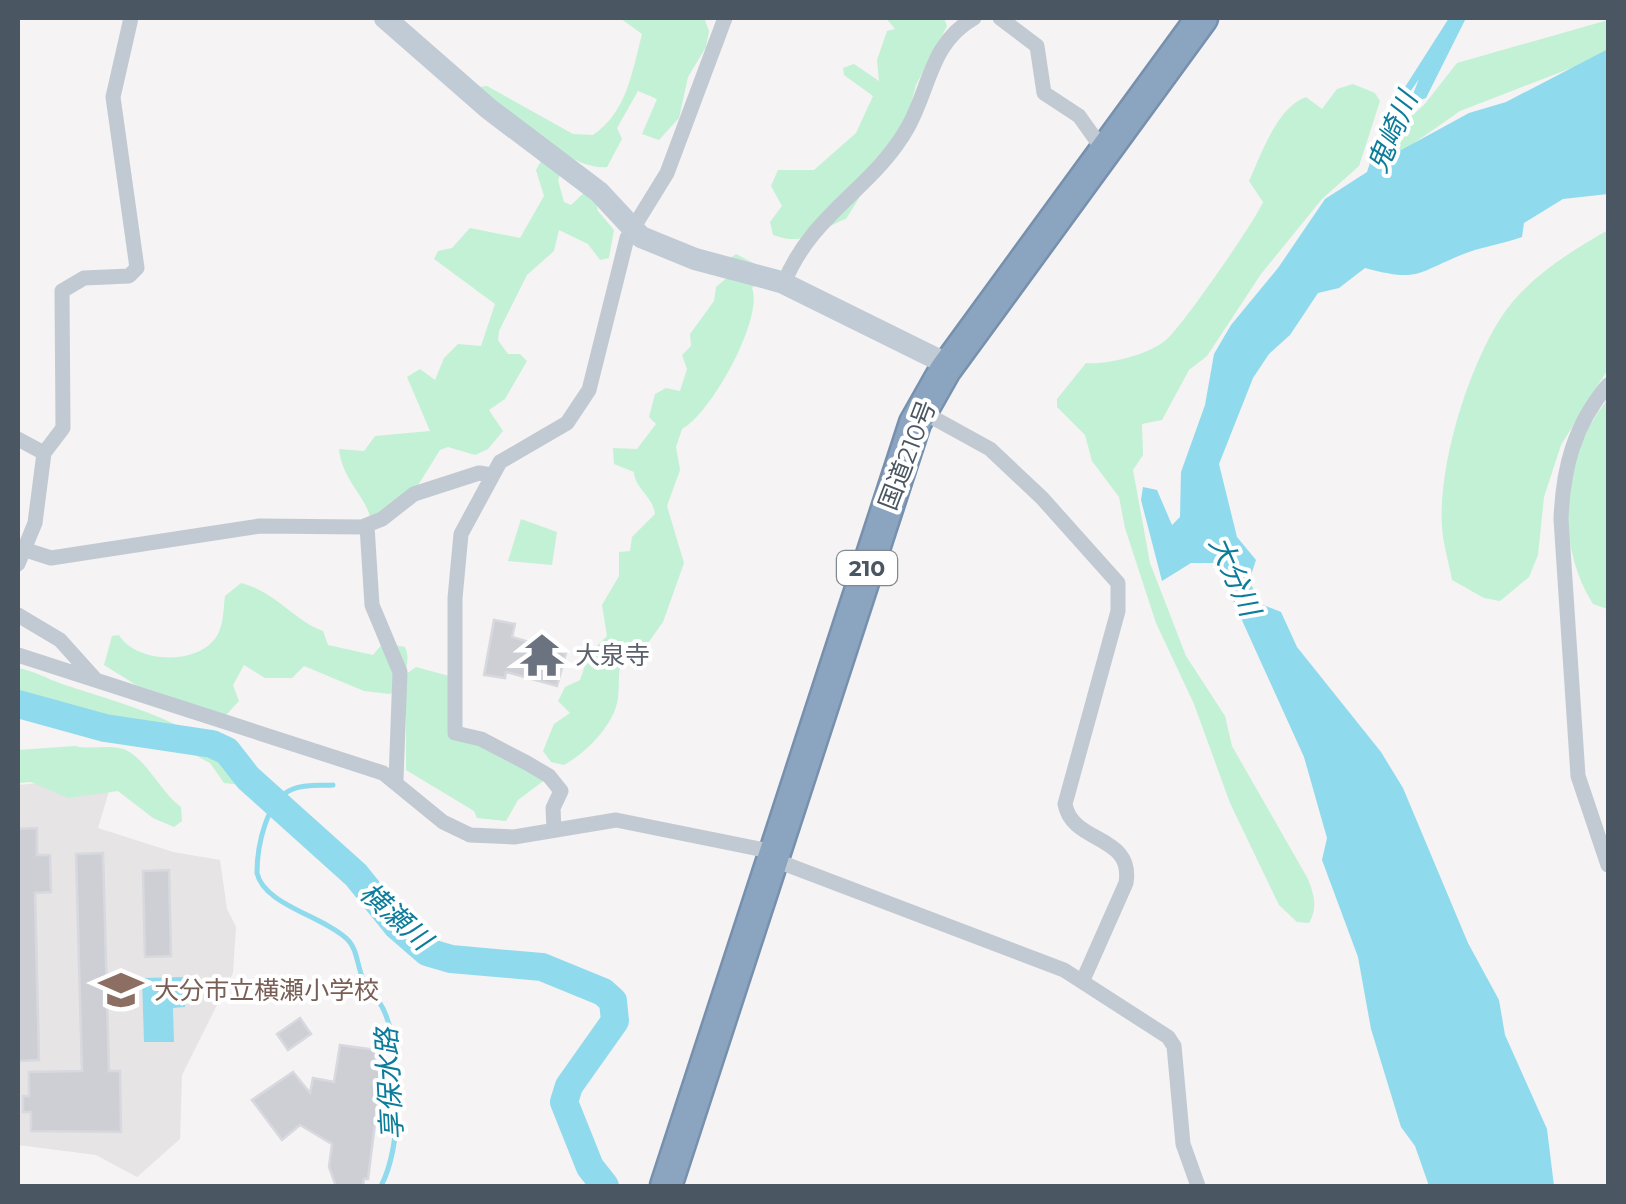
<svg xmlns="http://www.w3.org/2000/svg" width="1626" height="1204" font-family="Montserrat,'Noto Sans JP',sans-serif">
<rect width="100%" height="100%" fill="#f5f3f3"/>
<path fill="#e6e4e5" d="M71,780L109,791L98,828L173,852L220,860L227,909L236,927L233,973L182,1075L180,1139L137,1177L96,1155L18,1145V785Z"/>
<path fill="#c3f1d5" d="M620,18H704L709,31L706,47L688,77L679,118L659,140L642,134L657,99L638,91L617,128L622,139L607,167C570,171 506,113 479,87L487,86L573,134L593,135C627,112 632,72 642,34Z
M886,18H944L947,26L916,85L906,122L846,219C816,230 806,247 773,235L770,222L782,206L771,186L778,170H814L856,133L873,96L844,75L843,68L854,64L879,81L877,60L887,31L895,29Z
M1608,20V54L1460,111L1397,155L1390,158L1385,139L1424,105L1457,63Z
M1353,84L1375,93L1380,101L1359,166L1322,199L1261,274L1207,356L1189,370L1162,420L1142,424L1143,455L1133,470L1150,563L1186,656L1225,716L1232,746L1308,879C1314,895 1318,908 1309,923L1297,922L1279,905L1230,803L1194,704L1156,623L1125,528L1119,497L1092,461L1085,435L1057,407V399L1086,363C1107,365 1148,355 1166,340C1181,328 1256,220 1263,202L1249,181C1261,155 1277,107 1306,97L1322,109L1337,89Z
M542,159L562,170L558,180L564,202L571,205L591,186L598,211L614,230L609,258L600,260L588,244L559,230L554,251L527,275L499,331L498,340L508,354H520L527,361L505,399L489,410L503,431L488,449L475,455L448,447L440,450L415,490L371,522C368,497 342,481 339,449L364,451L375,436L430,431L407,377L420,369L435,380L444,358L458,344L481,346L495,304L434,259L438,251L452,248L470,228L520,238L544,196L536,170Z
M1608,230V369L1561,445L1544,497L1538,555L1529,577L1500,601L1484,598L1452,580C1449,563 1443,544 1442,527C1438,465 1468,368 1502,316C1527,278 1570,252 1608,230Z
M736,254L759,266L761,280L752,288C764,319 710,415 682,429L676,447L680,470L667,506L684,563L663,622L643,650L624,651C617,669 620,680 618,698C615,724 586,753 564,765L551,762L543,751L554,724L570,713L558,701L565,687L580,680L589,654L607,636L602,605L619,576V552L630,551L632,537L655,514C653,496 635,489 634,472L614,464L613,448L637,449L656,424L649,417L655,394L666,388L680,391L687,369L682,355L691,346L690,334L714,301L716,287L730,275L726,261Z
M1608,399V609H1607L1593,604C1554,542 1561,456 1608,399Z
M521,519L557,532L552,565L508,561Z
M241,583C276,592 293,620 323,631L328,645L373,655L383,643L405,647C412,661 403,686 390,694L364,691L304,666L292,678H265L244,665L233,685L239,701L226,715L136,685L104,665L112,636L119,635C135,662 191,665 212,642C224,631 223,611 225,596Z
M416,667L449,676L451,730L546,779L518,800L506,821L477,818L474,811L406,770V674Z
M18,668C34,671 46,678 62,684C115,702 215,726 244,779L241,785L224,783L210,763L174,744L47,707L18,704Z
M75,746C91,750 107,744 123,749C146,757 160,792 181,807L182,821L174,827L153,818L118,791L68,798L31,782L18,783V750Z"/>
<path fill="#90daee" d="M1449,18H1466L1426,98L1409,104L1419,79L1401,105L1381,161L1469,113L1506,102L1608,49V194L1563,199L1524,223L1522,237C1502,244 1480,247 1461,255C1415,274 1418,282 1365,268L1339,288L1318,293L1290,335L1269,354L1253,378L1219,464L1237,537L1256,560L1249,581L1261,604L1281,612L1297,647L1381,752L1403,788L1468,943L1499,1000L1505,1035L1547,1129L1554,1186H1429L1415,1146L1401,1127L1371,1029L1358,957L1322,860L1327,838L1304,757L1216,563H1191L1162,581L1141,500L1143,487L1157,490L1172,525L1180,517L1181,472L1205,405L1214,354L1231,325L1278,268L1325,199L1367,172L1384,120Z
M185,977V1007L173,1008L174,1042H144L142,978Z"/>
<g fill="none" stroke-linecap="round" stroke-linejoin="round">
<path stroke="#90daee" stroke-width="5" d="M333,785C321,786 305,784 293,789C266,799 257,847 257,873C264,905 323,916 347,939C358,949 357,968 364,981C370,993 381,1001 385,1013C403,1056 402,1146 381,1186"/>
<path stroke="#90daee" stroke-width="28" d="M18,704L105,728L212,744L227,751L248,778L356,875L397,926L427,952L451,959L542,967L603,992L613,1001L615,1021L569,1086L564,1102L590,1167L605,1186"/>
</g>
<path fill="#cdcfd5" stroke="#d7d9de" stroke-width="2.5" d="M494,620L515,624L512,637L566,653L557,686L506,672L505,678L484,675Z
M37,828V855H50L51,892L35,893L39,1060L18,1061V829Z
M103,853L109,1071H120L121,1132L31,1131V1112H23V1096H29V1072L82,1071L76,854Z
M169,870L171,956L145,957L143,871Z
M300,1018L311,1034L288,1050L277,1034Z
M340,1045L384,1051L368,1179H364L363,1186H336L329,1167L332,1144L300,1125L282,1140L252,1100L293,1072L310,1093L313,1078L334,1082Z"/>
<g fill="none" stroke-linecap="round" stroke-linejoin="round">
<g stroke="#7690ad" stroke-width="35">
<path id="highway" d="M666,1186L915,423L945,370L1202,18"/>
</g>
<path stroke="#c1cad2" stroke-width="15" d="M1000,18L1037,46L1044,93L1079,116L1104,151
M784,283C812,213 874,188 908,127C930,88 930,43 974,18
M1608,385C1574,425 1563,468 1561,519L1578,776L1608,865
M921,411L990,449L1042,498L1118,583V611L1065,804C1072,844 1134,834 1126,883L1083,980
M18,439L44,453
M367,526L372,605L400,672L396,780
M26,550L51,558L260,526L362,527L382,519L414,494L479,473L492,475
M18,564L35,523L44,453L63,428L62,291L84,278L129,276L137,268L113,97L131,18
M18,615L60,640L96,680
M18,655L383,773L443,822L470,835L514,837L616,820L775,852
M554,830L553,808L561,791L549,776L527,763L481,739L455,733V598L461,534L500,462L567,423L589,390L627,238L667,173L725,18
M772,859L1064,970L1168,1037L1174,1046L1183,1144L1198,1186"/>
<path stroke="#c1cbd6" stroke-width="22" d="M385,18L489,109L599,192L641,237L695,259L781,282L949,365"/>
<use href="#highway" stroke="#8ba5c1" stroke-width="30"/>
</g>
<defs>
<g id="temple-bare" transform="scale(3.45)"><path d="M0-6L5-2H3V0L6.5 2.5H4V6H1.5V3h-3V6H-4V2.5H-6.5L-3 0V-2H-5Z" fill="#6b7280" stroke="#fff" stroke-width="2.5" paint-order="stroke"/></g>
<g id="school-bare" transform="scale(3.45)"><path d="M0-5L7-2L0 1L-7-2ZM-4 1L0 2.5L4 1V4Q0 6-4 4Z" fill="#8d6e63" stroke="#fff" stroke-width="2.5" paint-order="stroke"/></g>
</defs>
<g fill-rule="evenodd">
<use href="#temple-bare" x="542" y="655"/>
<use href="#school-bare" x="121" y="990"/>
</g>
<g text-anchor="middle" stroke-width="8" stroke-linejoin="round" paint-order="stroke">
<rect fill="#fff" stroke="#808990" stroke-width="2.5" x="837" y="551" width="60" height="34" rx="8"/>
<g font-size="22" font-weight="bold" fill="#4a5661">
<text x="867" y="576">210</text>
</g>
<g font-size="25" fill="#4a5661" stroke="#fff">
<text transform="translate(907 455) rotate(-69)" y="9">国道210号</text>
</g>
<g font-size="25" fill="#5b616d" stroke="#fff" text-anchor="start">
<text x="575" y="664">大泉寺</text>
</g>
<g font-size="25" fill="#785e54" stroke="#fff" text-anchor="start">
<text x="154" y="999">大分市立横瀬小学校</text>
</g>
<g font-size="28" font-style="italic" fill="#0c7c9b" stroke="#fff">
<text transform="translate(1392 132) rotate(-67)" y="10">鬼崎川</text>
<text transform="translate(1235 576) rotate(66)" y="10">大分川</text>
<text transform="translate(396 916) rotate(42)" y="10">横瀬川</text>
<text transform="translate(389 1084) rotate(-93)" y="10">享保水路</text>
</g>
</g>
<rect width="1626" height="1204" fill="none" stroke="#4a5661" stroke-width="40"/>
</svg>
